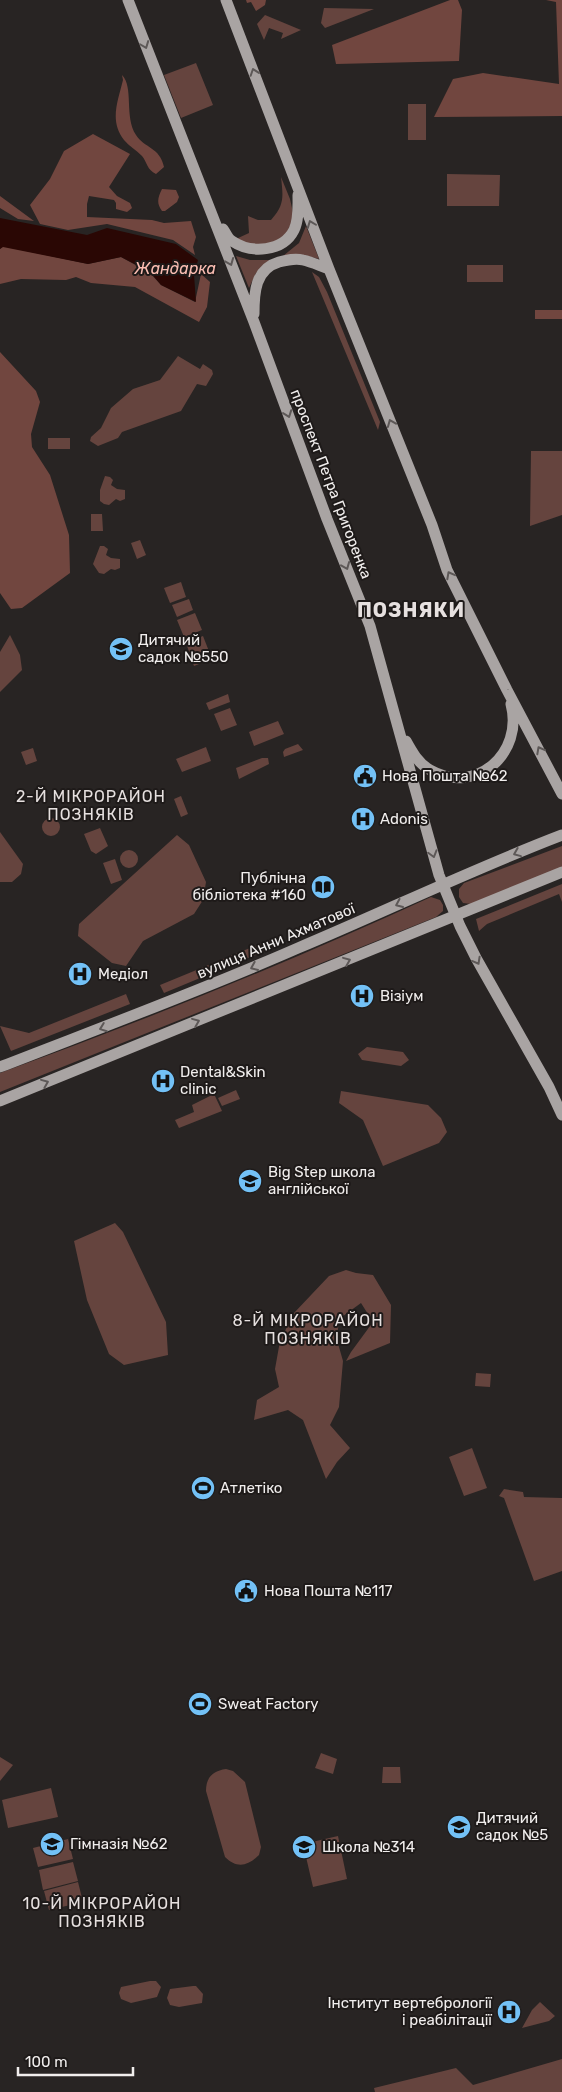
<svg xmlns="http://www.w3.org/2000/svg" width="562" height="2092" font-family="Rubik,sans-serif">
<rect width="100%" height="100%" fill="#282423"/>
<path fill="#65443e" d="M324,8L374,9L325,28L321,23Z
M265,15L301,30L281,39L283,33L269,28L264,40L257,24Z
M196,63L213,105L181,118L164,75Z
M408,104H426V140H408Z
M447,174L500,175L499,206H447Z
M281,177L290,199L294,217L285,237L261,248L236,239L249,233L248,216L258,220H271C285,205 283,196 281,177Z
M306,226L319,259L304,255L283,256L299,243Z
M236,256L250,260H272L256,273L249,288Z
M467,265H503V282H467Z
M312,272L319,277L327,292L380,422L378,430Z
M178,356L200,369L203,364L212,370L213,374L206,386L197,384L181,411L122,432L118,438L98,446L90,441L91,437L101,428L111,408L133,389L160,380Z
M48,438H70V449H48Z
M531,451H562V515L530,526Z
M105,476L110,477L113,480L111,485L117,489L125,490V499L120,501L116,499L109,505L104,504L100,501V490Z
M91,514H102L103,531H91Z
M140,540L146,555L137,559L131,543Z
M100,546H104L108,549L106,555L111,558L120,559V568L115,570L111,569L104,574L99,573L93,564Z
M181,582L186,597L170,603L164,588Z
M189,599L193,610L177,617L172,605Z
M195,613L202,630L184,637L177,620Z
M10,635L20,655L22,670L0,692V652Z
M203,636L212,659L194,666L186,643Z
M228,694L230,702L209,710L206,703Z
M230,708L237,725L221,731L214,714Z
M278,721L284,734L254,746L249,732Z
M298,744L303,750L284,757L283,752L285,749Z
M206,747L211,761L182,772L176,759Z
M33,748L37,761L26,765L21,752Z
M262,758H268L269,764L239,779L236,768Z
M181,796L188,814L181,817L174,799Z
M42 827a9 9 0 1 1 18 0a9 9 0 1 1-18 0Z
M100,828L108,846L96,854L91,851L84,834Z
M0,832L23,864L21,874L12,882H0Z
M177,835L189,845L206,882L203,900L194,914L143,941L126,966L112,963L78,936L79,924Z
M562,846V869L471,904L463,903L459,897V889L464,883Z
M120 859a9 9 0 1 1 18 0a9 9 0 1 1-18 0Z
M115,859L122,880L111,884L103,863Z
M562,884V902L559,894L487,924L479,931L476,919Z
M431,897L440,900L443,905V911L436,917L0,1092V1073C146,1020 290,962 431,897Z
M272,939L275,947L164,993L160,985Z
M126,994L130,1004L11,1051L0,1026L29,1033Z
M367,1047L403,1052L409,1060L401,1066L362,1060L358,1054Z
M236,1090L240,1099L222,1106L218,1098Z
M341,1091L428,1105L441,1118L447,1132L439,1143L383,1166L363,1120L339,1103Z
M212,1095L215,1096L222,1111L179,1128L175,1120L194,1112L192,1105Z
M115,1223L123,1232L166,1322L168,1355L124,1365L109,1354L87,1300L74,1241Z
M346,1270L356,1273L373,1275L391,1305L390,1343L346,1361L351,1352L373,1322L361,1303L339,1319L337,1340L343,1361L339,1407L330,1425L350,1448L337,1462L326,1479L303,1420L288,1410L254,1420L257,1400L279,1387L275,1369L280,1341L294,1313L329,1276Z
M476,1373L491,1374L490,1387L475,1386Z
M472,1448L487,1488L464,1496L449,1457Z
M504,1489L523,1492L524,1497L562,1498V1571L534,1581L504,1498L499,1496Z
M321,1753L337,1759L333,1774L315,1768Z
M0,1757L13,1765L0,1781Z
M383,1767H400L401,1783H382Z
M226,1769L233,1771L245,1782L261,1847L259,1855C248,1866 237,1869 225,1857L206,1791C206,1778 212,1771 226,1769Z
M51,1788L58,1817L8,1828L2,1800Z
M338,1836L347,1879L313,1887L303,1844Z
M68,1839L73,1859L38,1867L33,1848Z
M73,1862L78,1881L43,1890L39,1870Z
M78,1882L83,1902L49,1910L44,1891Z
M150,1981H156L161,1987L157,1997L131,2003L121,1999L119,1993L121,1987Z
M193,1986H196L203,1994L202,2003L179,2007L170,2005L167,1998L170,1989Z
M540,2002L555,2016L549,2021L522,2028L532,2010Z
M562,2059V2092H375L374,2088L456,2068L473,2085Z"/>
<path fill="#71463f" d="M246,0H266L265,5L256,11L251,2L247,3Z
M450,0H458L462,10L459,61L336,64L332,45Z
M546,0H562V116L434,117L453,79L483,73L559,84L556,2Z
M122,75C134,87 124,117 136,135C144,148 160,147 164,167L156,174C147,170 147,162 142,156C136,150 129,146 124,140C109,121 118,101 123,80Z
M93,134L130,154L109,187L117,196L130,203L132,208L127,212L116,209V203L114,200L89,196L87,204V217L152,220L164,223L191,221L196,237L193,247L195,255L173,240L107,224L68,230L40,224L30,205L50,179L64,151Z
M162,189L176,190L179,197L177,202L165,211H162C156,203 158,197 162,189Z
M0,196L34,221L18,219L0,208Z
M3,246L88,264L121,257L150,273L161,285L195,302L201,274L210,282L207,307L199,322L135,287L91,283L76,277L66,280L21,279L0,284V249Z
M535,310H562V319H535Z
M0,352L36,391L40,402L31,434L32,447L50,475L69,535L70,573L22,608L11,609L0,593Z"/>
<path fill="#2a0704" d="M0,218L87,235L107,228L176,244L198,260L194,275L196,302L161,285L150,272L121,257L88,264L3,247L0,249Z"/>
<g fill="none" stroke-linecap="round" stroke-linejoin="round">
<path stroke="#a9a4a3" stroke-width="11" d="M128,0L254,322L327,519L370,626L439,875L460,926L476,958L549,1087L562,1115
M226,0L329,269L432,525L447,570L507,690L562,794
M223,229C226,233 228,239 232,241C251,254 283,252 294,230C299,220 298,206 298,195
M254,314C254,293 255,269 279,262C287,260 295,258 303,260C312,262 320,266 329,269
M406,741C412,752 418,763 430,770C476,796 524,753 511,704
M0,1067C100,1028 200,991 298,948C386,911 473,869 562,835
M0,1101L562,872"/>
</g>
<defs><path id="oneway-chevron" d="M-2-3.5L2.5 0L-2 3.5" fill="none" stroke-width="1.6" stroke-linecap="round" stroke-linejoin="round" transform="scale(1.25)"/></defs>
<g stroke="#5d5857">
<use href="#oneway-chevron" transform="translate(145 45) rotate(69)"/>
<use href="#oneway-chevron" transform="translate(254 72) rotate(-109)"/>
<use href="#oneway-chevron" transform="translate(311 224) rotate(-111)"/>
<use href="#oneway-chevron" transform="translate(230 262) rotate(68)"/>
<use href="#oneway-chevron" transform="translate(288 414) rotate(70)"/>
<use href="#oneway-chevron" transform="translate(391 423) rotate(-112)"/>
<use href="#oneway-chevron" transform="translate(346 566) rotate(68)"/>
<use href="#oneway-chevron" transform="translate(450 575) rotate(-118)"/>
<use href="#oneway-chevron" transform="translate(540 750) rotate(-118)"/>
<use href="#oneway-chevron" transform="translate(517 853) rotate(158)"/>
<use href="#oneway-chevron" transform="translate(433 854) rotate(74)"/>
<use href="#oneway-chevron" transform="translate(399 904) rotate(156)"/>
<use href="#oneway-chevron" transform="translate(347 961) rotate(-22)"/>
<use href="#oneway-chevron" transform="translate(477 961) rotate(61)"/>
<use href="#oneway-chevron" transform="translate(254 967) rotate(157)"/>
<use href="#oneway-chevron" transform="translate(196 1022) rotate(-22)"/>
<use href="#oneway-chevron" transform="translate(103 1028) rotate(159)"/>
<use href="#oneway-chevron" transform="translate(45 1083) rotate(-22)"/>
</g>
<defs>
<g id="school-disc" transform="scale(1.25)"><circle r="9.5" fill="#73c1f6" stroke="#1e1a19"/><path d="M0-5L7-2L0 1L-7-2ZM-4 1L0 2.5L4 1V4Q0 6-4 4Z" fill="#111"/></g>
<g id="civic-disc" transform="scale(1.25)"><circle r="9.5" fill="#73c1f6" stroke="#1e1a19"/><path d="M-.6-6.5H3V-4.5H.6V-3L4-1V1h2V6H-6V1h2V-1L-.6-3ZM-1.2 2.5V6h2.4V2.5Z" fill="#111"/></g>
<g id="hospital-disc" transform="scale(1.25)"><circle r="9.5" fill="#73c1f6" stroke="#1e1a19"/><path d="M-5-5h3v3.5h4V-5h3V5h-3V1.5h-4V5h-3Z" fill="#111"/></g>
<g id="library-disc" transform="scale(1.25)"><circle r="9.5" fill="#73c1f6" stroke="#1e1a19"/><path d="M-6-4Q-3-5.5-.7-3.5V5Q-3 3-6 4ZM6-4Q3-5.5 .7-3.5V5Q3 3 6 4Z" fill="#111"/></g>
<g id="stadium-disc" transform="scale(1.25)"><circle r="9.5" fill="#73c1f6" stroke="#1e1a19"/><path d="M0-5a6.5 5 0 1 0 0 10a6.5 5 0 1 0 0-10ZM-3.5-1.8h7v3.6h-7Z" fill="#111"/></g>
</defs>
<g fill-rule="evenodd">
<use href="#school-disc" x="121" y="649"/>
<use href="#civic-disc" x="365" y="776"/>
<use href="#hospital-disc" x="363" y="819"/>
<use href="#library-disc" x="323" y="887"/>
<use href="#hospital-disc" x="80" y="974"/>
<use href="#hospital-disc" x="362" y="996"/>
<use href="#hospital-disc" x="163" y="1081"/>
<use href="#school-disc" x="250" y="1181"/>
<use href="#stadium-disc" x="203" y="1488"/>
<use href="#civic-disc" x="246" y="1591"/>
<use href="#stadium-disc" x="200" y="1704"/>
<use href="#school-disc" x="459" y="1827"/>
<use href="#school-disc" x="52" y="1844"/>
<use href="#school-disc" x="304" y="1847"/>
<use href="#hospital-disc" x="509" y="2012"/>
</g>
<g text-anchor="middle" stroke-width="4" stroke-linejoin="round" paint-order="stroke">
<g font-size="15" fill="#f1eeed" stroke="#1e1a19">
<text transform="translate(331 484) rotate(69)" y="5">проспект Петра Григоренка</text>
<text transform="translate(276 941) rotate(-23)" y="5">вулиця Анни Ахматової</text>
</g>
<g font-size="15" fill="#f1eeed" stroke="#1e1a19" text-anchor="start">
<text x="138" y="645">Дитячий<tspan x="138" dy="17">садок №550</tspan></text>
<text x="382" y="781">Нова Пошта №62</text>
<text x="380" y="824">Adonis</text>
<text x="306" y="883" text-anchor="end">Публічна<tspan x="306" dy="17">бібліотека #160</tspan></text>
<text x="98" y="979">Медіол</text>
<text x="380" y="1001">Візіум</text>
<text x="180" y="1077">Dental&amp;Skin<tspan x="180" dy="17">clinic</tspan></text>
<text x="268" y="1177">Big Step школа<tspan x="268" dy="17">англiйськоï</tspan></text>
<text x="220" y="1493">Атлетіко</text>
<text x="264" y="1596">Нова Пошта №117</text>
<text x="218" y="1709">Sweat Factory</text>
<text x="476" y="1823">Дитячий<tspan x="476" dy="17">садок №5</tspan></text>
<text x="70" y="1849">Гімназія №62</text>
<text x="322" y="1852">Школа №314</text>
<text x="492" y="2008" text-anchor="end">Інститут вертебрології<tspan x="492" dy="17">і реабілітації</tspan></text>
</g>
<g font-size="16" font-style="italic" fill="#fabdb2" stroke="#1e1a19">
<text x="175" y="274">Жандарка</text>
</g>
<g font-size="16" letter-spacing="1" fill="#e6e0df" stroke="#1e1a19">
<text x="91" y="802">2-Й МІКРОРАЙОН<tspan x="91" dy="18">ПОЗНЯКІВ</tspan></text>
<text x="308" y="1326">8-Й МІКРОРАЙОН<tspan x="308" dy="18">ПОЗНЯКІВ</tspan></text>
<text x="102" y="1909">10-Й МІКРОРАЙОН<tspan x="102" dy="18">ПОЗНЯКІВ</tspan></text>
</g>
<g font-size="20" font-weight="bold" letter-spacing="1" fill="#e6e0df" stroke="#1e1a19">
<text x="411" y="617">ПОЗНЯКИ</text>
</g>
</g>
<path d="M18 2067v8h115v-8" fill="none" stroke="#f1eeed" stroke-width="2.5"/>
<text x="25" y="2067" font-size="15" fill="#f1eeed" stroke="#1e1a19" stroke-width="4" paint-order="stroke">100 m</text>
</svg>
